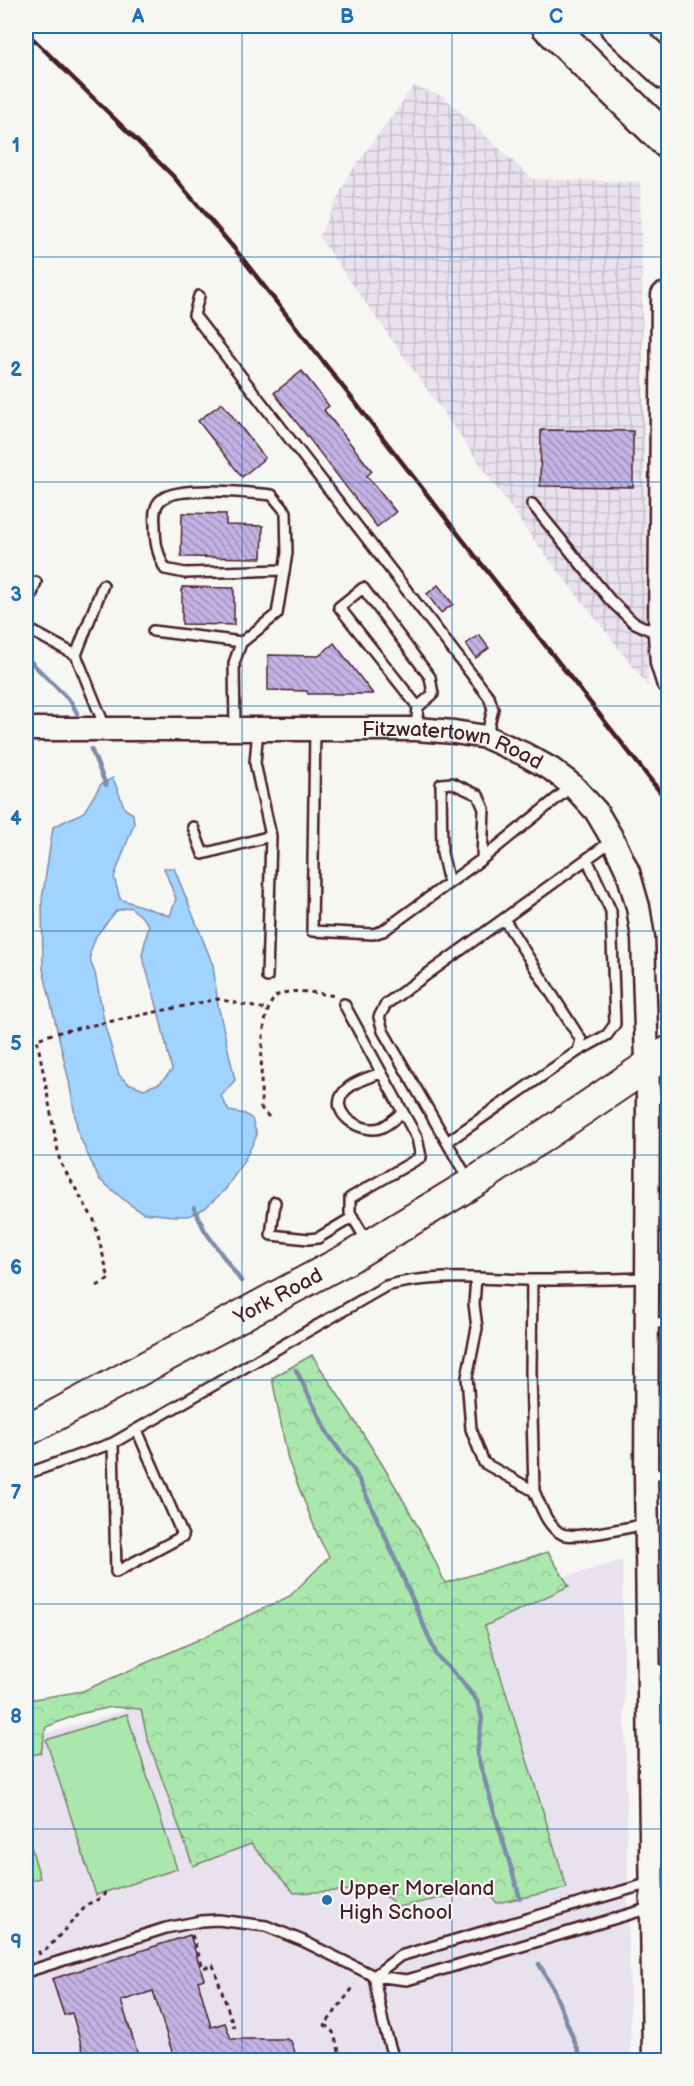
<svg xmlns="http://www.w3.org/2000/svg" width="694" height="2086" font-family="'Balsamiq Sans',sans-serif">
<defs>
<pattern id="industrial-grid" width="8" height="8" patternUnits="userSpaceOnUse" patternTransform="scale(1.5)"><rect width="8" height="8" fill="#e7e2ee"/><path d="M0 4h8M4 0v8" fill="none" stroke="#c8c1cc"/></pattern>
<pattern id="forest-crowns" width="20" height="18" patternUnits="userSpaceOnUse" patternTransform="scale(1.5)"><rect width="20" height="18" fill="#aae7ad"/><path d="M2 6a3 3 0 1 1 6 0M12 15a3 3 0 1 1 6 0" fill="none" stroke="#94c695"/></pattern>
<pattern id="building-back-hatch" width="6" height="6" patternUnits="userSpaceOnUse" patternTransform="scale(1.5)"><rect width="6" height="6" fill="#c3b2e3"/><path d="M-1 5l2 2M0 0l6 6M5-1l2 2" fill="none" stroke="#a090b8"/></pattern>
</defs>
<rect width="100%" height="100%" fill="#f6f6f2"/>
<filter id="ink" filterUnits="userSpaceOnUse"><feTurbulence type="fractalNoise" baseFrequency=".0167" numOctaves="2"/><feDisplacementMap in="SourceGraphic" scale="12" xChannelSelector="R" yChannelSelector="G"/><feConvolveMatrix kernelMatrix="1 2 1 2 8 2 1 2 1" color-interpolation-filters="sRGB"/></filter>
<g filter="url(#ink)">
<path fill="#e7e2ee" d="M622,1560L631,2060H26V1740Z"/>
<path fill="url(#industrial-grid)" d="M414,86L443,96L532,179L640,182L648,686L531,536L319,237L348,176Z"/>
<path fill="url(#forest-crowns)" stroke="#7a836c" stroke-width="1.5" d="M312,1355C360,1429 410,1502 445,1583L548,1552L569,1586L485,1626L567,1888L497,1903L485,1889L398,1907L378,1889L294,1893L251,1844L193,1866L147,1737L141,1709L112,1707L79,1714L46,1727L41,1753L26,1756V1695L34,1699L83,1691L191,1643L290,1596L329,1557L318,1536L288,1460L272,1378Z"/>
<path fill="#aae7ad" stroke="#7a836c" stroke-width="1.5" d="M127,1714L177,1869L96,1895L46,1740Z
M26,1829L40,1878L26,1882Z"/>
<path fill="#a0d4fe" stroke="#7e8caa" stroke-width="1.5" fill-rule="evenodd" d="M113,778L125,809L133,814L134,824L114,877L120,899L170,916L176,899L164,868H174L213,965L218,1005L235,1080L221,1096L229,1111L245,1114L252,1119L257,1135L245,1159L225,1190L205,1208L189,1216H174L143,1213L129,1204L99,1179L78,1133L69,1081L43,969L42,900L53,827L84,812L101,784ZM130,907L140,915L149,925L142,955L157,1006L172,1070L160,1083L144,1089L128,1083L119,1075L105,1026L95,973L91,963L90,953L96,936L116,911Z"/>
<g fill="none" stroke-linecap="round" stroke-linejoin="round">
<path stroke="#7e8caa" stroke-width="4.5" d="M26,657L71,702L77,713
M91,749L106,785
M194,1208L205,1231L241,1281
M296,1370L328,1434L355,1472L382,1529L437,1656L460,1679L477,1701L482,1718L477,1754L520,1898
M539,1964L552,1986L582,2060"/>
</g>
<path fill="url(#building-back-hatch)" stroke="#4a1f2b" stroke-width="1.5" d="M302,371L329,406L324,410L372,471L367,476L396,512L377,527L274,393Z
M222,403L265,458L242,477L198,421Z
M541,430L633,431V487L540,486Z
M182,513L226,514V525L263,526L262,558L181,557Z
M438,585L453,604L441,613L427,594Z
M182,587L234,588V625L182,624Z
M479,635L489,648L476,658L466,644Z
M334,643L373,694H308L307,691L268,690V655L319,656Z
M190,1935L204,1979L198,1981L211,2027L225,2023L231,2039H286L291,2041L298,2061H175L153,1991L121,2001L140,2061H86L72,2013L64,2015L52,1979Z"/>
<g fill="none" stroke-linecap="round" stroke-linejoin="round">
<g stroke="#4a1f2b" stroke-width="14">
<path id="service" d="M199,296L194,315L489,697L493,709L486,737
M532,504L610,600L633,622L658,634
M26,611L36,582
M26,628L76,655L105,727
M153,631L242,642
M76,655L103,585
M235,729L234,663L241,643L277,614L287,553L286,512L272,495C249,493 180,485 162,499C154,505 154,515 155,525C155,543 157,552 165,569L185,573L284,570
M258,729L255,763L271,836L267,977
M315,729L312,931L373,934L383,931L482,859L572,786
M416,729L418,707L339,607L363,588L430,677L433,694L418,707
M193,827L203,854L271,836
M449,883L442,853L441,784L452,783L478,795L484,809L482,859
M344,1004L417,1138L421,1157L350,1198V1213L367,1241
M578,1051L607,1035L615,1024L611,911L587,859
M381,1073C370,1077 352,1082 344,1092C327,1112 361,1134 380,1128C387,1126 396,1117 403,1112
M648,1101L668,1095
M447,1142L578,1051L581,1040L504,919
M468,1179L383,1031L379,1017L386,1004L613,840
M275,1202L271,1235L308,1239L318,1238L353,1217
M476,1278L474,1304L477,1328L467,1377L471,1429L484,1463L534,1491
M532,1280L531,1372L534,1491C540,1504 547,1527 562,1534C576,1540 629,1527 646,1524
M647,1324L668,1322
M137,1430L183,1536L116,1572L113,1443L386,1286C433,1273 484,1279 532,1280C570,1280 609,1279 647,1278
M26,1474L113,1443
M646,1474H668
M650,1670H668
M26,1972L166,1928L201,1921L218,1920L266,1926L303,1941L374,1976L407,1980L650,1908
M374,1976L400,1956L650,1883
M374,1976L383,2023L394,2060"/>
</g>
<g stroke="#4a1f2b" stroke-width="27">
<g id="tertiary">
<path d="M663,295L660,635L662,663L668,682"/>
<path id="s1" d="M26,729H416L454,732L486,737L524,754L551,769L572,785L596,811L613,840L628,872L638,907L643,938L648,1092L646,1474L654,2060"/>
</g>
</g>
<g stroke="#4a1f2b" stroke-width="34">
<g id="trunk">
<path id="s2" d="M26,1431L347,1259L484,1176L668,1052"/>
</g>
</g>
<g stroke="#4a1f2b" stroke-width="38">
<path id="motorway" d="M549,26L668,142
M617,26L668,74"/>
</g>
<path stroke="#4a1f2b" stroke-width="3" stroke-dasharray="4.5 4.5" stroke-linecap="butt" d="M269,1117L261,1108C262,1085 257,1002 280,994C297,988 319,994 336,996
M97,1286L109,1279L94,1220L60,1162L37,1039L55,1033L218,999L267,1010
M192,1935L203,1968L213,1965L234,2027
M40,1955L39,1952L47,1949L88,1904L103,1897L105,1892
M335,2060L353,2055
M342,2060L333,2032L325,2025L355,1985"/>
<use href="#service" stroke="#f6f6f2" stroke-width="9"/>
<use href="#tertiary" stroke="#f6f6f2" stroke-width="22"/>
<use href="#trunk" stroke="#f6f6f2" stroke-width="30"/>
<use href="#motorway" stroke="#f6f6f2" stroke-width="33"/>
<path stroke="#4a1f2b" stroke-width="4.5" d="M26,32L173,176L238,253L668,802"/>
</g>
</g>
<path fill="none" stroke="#1f6fb2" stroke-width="1.5" stroke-opacity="0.55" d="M242,26V2060M452,26V2060M26,257H668M26,482H668M26,706H668M26,931H668M26,1155H668M26,1380H668M26,1604H668M26,1829H668"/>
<circle fill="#1f6fb2" stroke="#f6f6f2" stroke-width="2" cx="327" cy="1900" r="6"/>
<g text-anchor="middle" stroke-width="4.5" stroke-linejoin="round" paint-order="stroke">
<g font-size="21" fill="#4a1f2b" stroke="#f6f6f2">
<text dy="7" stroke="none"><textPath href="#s1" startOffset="429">Fitzwatertown Road</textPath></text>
<text dy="7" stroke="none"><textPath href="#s2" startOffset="286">York Road</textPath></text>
</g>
<g font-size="21" fill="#4a1f2b" stroke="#f6f6f2" text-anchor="start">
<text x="339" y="1895">Upper Moreland<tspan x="339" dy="24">High School</tspan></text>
</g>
</g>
<rect width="694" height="2086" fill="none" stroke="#f6f6f2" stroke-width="66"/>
<rect x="33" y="33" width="628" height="2020" fill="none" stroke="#1f6fb2" stroke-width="2"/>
<g font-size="20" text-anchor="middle" font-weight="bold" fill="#1f6fb2">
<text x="138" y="23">A</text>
<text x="347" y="23">B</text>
<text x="556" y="23">C</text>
<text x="16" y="152">1</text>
<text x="16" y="376">2</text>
<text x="16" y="601">3</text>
<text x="16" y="825">4</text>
<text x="16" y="1050">5</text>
<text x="16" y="1274">6</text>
<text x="16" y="1499">7</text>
<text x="16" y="1723">8</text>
<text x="16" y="1948">9</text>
</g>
</svg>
